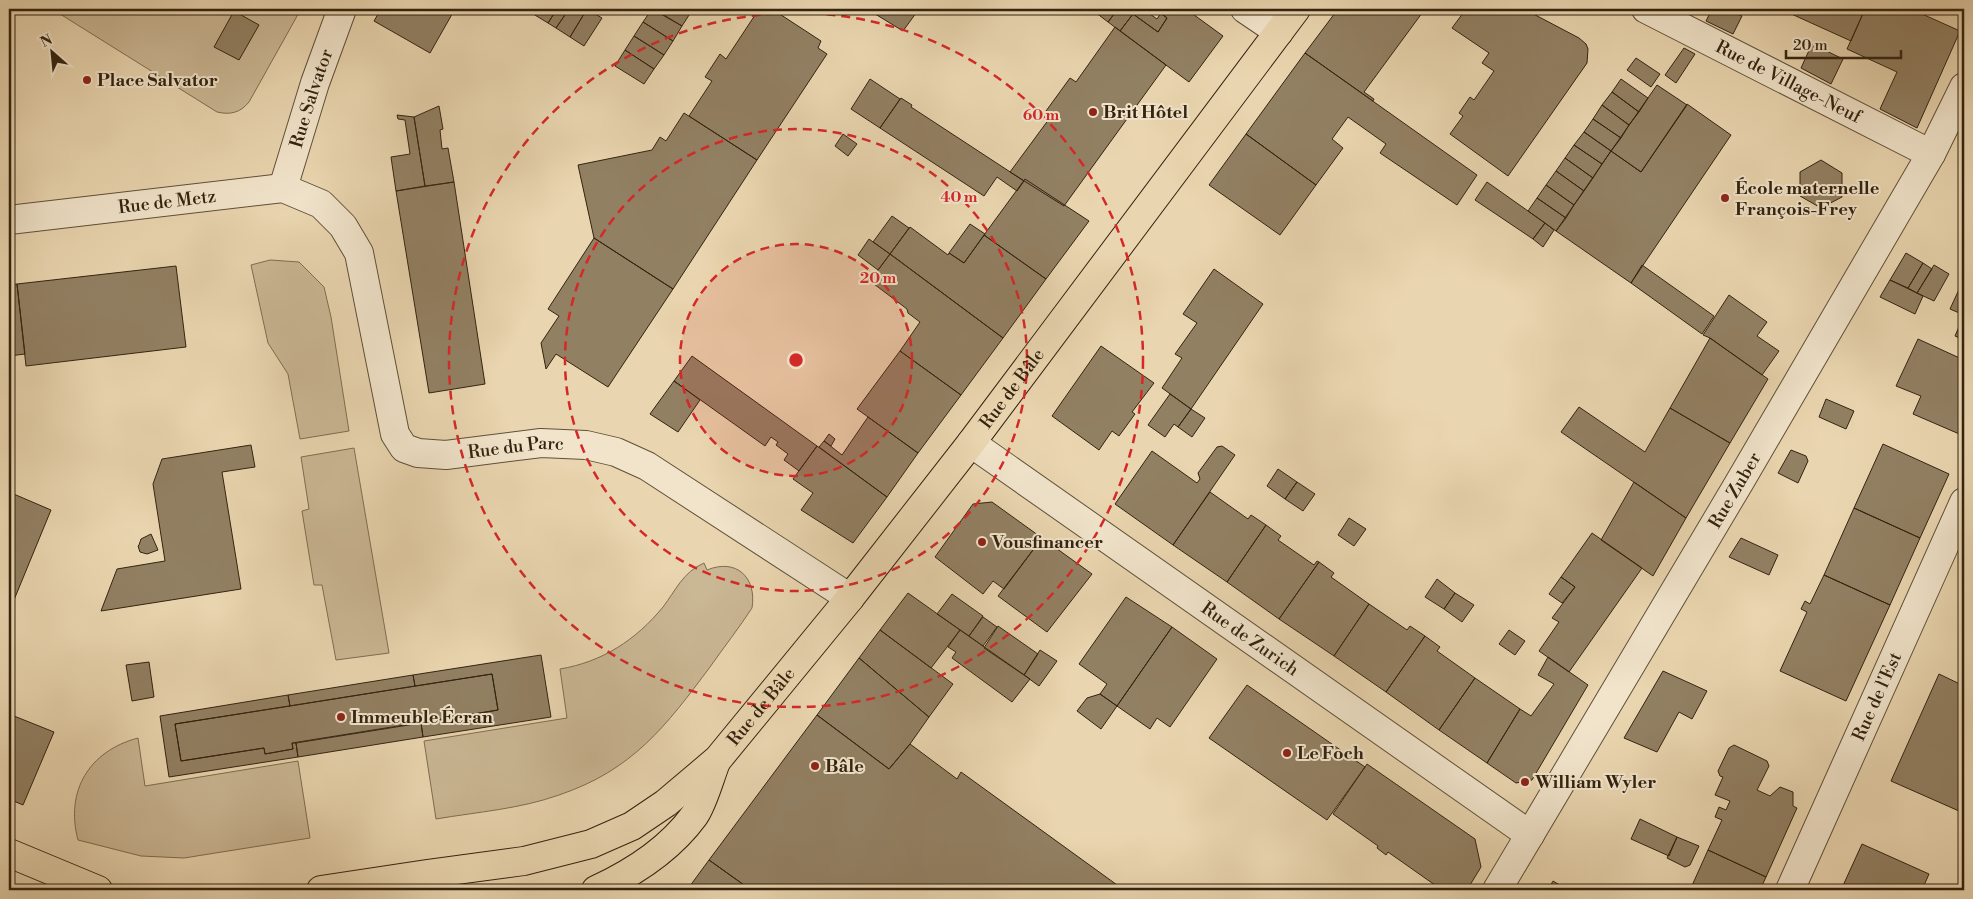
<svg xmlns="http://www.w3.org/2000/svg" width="1973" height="899" font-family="'Libre Bodoni',serif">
<rect width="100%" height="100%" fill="#e9d5af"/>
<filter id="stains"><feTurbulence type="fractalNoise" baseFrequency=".004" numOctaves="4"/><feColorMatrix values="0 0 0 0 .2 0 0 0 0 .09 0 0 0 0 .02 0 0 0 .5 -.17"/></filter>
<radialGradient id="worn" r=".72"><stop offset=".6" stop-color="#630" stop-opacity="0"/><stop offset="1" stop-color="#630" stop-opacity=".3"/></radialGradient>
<path fill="#cab794" stroke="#7e6d52" d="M52,9H301L249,102C240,113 230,115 217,112Z
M270,260L299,262L324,287L331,317L349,431L300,439L288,374L268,343L251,265Z
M354,448L389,653L336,660L322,585H314L302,511L309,509L301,457Z
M704,563L707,570C736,558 757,577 752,608C739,628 724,647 710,667C666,726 633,770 559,795C520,809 477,812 436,819L424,741L567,718L560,669C602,662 636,640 663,607C676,590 683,572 704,563Z
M138,738L145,786L298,761L310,838L184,858L141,856L78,840C65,791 89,751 138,738Z"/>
<path fill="#928063" stroke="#332310" d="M381,9H455L430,53L374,21Z
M525,9H557L548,23Z
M557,9H569L556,28L548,23Z
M569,9H587L570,37L556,28Z
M587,9L602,18L584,46L570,37Z
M652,9L682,26L673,41L643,22Z
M654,9H685L691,12L682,26Z
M759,9H772L821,41L818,48L827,54L757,160L689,116L712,81L705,77L720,54L726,59Z
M867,9H919L903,31Z
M1091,9H1118L1108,22Z
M1118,9H1143L1157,19L1161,13L1167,18L1158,32L1133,14L1120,31L1108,22Z
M1163,9H1186L1223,36L1189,82L1120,31L1133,14L1158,32L1167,18L1160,13Z
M1338,9H1425L1364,92L1374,99L1373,101L1305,53Z
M1466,9H1524L1579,38L1586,44L1588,49L1587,63L1508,176L1450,134L1463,116L1459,113L1470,97L1474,100L1494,71L1482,63L1489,53L1452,28Z
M1712,9H1727L1742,16L1733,34L1706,21Z
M1788,9H1865L1851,41L1787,12Z
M1865,9H1911L1960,31L1917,128L1880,109L1897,72L1847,49Z
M234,11L259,25L239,60L214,47Z
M643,22L673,41L664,55L634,36Z
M1115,27L1166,65L1064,206L1010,172L1052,115L1046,111L1070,78L1076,82Z
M634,36L664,55L654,69L625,50Z
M1812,44L1843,59L1831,84L1801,68Z
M1684,48L1695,54L1676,83L1665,75Z
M625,50L654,69L644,84L615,66Z
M1305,53L1477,175L1457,205L1380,153L1386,144L1348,117L1332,139L1343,148L1316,185L1246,134Z
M1636,58L1660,74L1651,87L1627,70Z
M870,79L900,99L880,128L851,109Z
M1621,79L1648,98L1639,112L1612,92Z
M1657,85L1687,105L1641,172L1611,151Z
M1612,92L1639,112L1629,125L1602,105Z
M901,98L912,105L911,107L1024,181L1017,191L997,177L984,196L880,128Z
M1687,104L1731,135L1631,283L1556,231L1611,151L1641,172Z
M1602,105L1629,125L1621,138L1593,119Z
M439,106L443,129L440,130L442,149L448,148L454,182L425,186L414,117Z
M684,113L757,160L673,289L594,238L578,165L652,150L660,137L666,141Z
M397,115L414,117L425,186L396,191L391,157L410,154L405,120L398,119Z
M1593,119L1621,138L1611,151L1584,132Z
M1584,132L1611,151L1602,164L1574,145Z
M843,134L857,144L848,156L835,146Z
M1246,134L1316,185L1280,235L1209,185Z
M1574,145L1602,164L1593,178L1565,158Z
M1565,158L1593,178L1584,191L1556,171Z
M1821,160L1842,173V197L1821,208L1800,196V172Z
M1556,171L1584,191L1574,205L1546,185Z
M1025,179L1089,221L1046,279L984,235Z
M454,182L485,384L429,393L396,191Z
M1487,182L1545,223L1533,239L1475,200Z
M1546,185L1574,205L1566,218L1537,198Z
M1537,198L1566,218L1556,231L1528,211Z
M892,216L909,228L890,254L873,242Z
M1545,223L1554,230L1543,247L1533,239Z
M970,224L985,234L964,263L949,253Z
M910,227L948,255L949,253L964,263L984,235L1046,279L1003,338L890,254Z
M594,238L673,289L608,387L556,354L546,369L541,343L559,316L548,309Z
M869,239L890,254L878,270L858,255Z
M1906,253L1923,263L1908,288L1890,280Z
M890,254L1003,338L961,395L900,351L920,322L908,313L907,309L870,281Z
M1923,263L1932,269L1917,293L1908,288Z
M1642,265L1714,316L1702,334L1631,283Z
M1934,265L1949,274L1934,301L1917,293Z
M176,266L186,347L26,366L17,284Z
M1214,269L1263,304L1191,409L1162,388L1182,358L1175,354L1197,323L1183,314Z
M1964,270V315L1950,309L1962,283L1959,281Z
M1890,280L1923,296L1915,314L1880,297Z
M17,284L25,354L9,356V285Z
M1729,295L1767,322L1757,336L1779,351L1762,375L1710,338L1703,335Z
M1964,315V340L1955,336Z
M1710,338L1768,379L1730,443L1670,408Z
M1918,339L1964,360V436L1913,414L1921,396L1896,386Z
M1101,346L1154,383L1132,412L1135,414L1119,436L1112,431L1099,450L1052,416Z
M900,351L961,395L918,453L857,409Z
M692,356L817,446L799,471L784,460L788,454L776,445L778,442L771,437L765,446L674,381Z
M674,381L700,400L678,432L650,414Z
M1170,394L1191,409L1178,427L1174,424L1165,437L1148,425Z
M1826,399L1854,411L1846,429L1819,417Z
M1579,407L1645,452L1670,408L1730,443L1686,518L1561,432Z
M1191,409L1205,418L1192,437L1178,427Z
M868,417L918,453L887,497L819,447L824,441L842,455Z
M829,434L835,439L831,446L824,441Z
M1883,444L1949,474L1920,538L1854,508Z
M251,445L255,467L222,472L241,589L101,611L117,569L165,561L153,484L162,459Z
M817,446L887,497L853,543L801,510L813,493L793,479Z
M1222,446L1235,455L1173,545L1115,504L1152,451L1197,483L1200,479L1198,473L1217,447Z
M1791,450L1806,456L1808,461L1798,483L1778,473Z
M1278,469L1297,482L1285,499L1267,486Z
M1297,482L1315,494L1303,511L1285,499Z
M1634,482L1686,518L1653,576L1601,540Z
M9,492L51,510L9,612Z
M1210,492L1248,519L1251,515L1266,525L1227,582L1173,545Z
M992,502L1042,538L1004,589L993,581L983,594L935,557L973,504Z
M1854,508L1920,538L1890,605L1824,575Z
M1349,518L1366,529L1354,546L1338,535Z
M1266,525L1281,536L1278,540L1314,565L1317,561L1319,562L1279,619L1227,582Z
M1592,533L1642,568L1569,672L1539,651L1559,622L1552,618L1575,587L1561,577Z
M151,534L158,550L147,554L140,552L138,546L139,545L141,539Z
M1042,538L1092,574L1047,632L998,596Z
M1741,538L1778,555L1769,575L1729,557Z
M1319,562L1334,573L1331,577L1369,604L1334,656L1279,619Z
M1824,575L1890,605L1846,701L1780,671L1807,612L1801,609L1805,601L1810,604Z
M1561,577L1575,587L1562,603L1549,594Z
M1437,579L1455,593L1444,609L1425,597Z
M908,593L960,630L931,668L880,630Z
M1455,593L1474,605L1462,622L1444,609Z
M952,594L983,616L969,636L937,614Z
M1126,597L1172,627L1117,706L1100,694L1107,684L1079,664Z
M1369,604L1407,630L1410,626L1425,636L1386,692L1334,656Z
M983,617L997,627L983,646L969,636Z
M998,626L1038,654L1024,675L984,648Z
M1172,627L1217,659L1170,727L1157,718L1150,729L1117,706Z
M880,630L953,684L929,717L859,658Z
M960,630L1030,679L1012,702L952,658L956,652L948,647Z
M1509,630L1525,641L1515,655L1499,644Z
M1425,636L1440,647L1437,651L1475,678L1439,730L1386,692Z
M1040,650L1057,661L1039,686L1024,675Z
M541,655L551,717L423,737L421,723L498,710L492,674L415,686L413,675Z
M1548,657L1588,685L1532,780L1516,783L1487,763L1520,709L1531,716L1554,684L1538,675Z
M859,658L929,717L910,744L889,769L817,715Z
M149,662L154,697L132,701L126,665Z
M1663,671L1707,691L1692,719L1679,712L1657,752L1624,738Z
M492,674L498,710L292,743L293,749L265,754L264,748L181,761L175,724Z
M1939,674L1964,686V801L1959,811L1891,781Z
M413,675L415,686L290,706L288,695Z
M1475,678L1520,709L1487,763L1439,730Z
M1247,685L1365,767L1327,820L1209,738Z
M1100,694L1117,706L1101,729L1077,711L1087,698Z
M288,695L290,706L175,724L181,761L264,748L265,754L293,749L292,743H296L298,757L169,777L160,716Z
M9,714L54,732L23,805L9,799Z
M817,715L889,769L910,744L957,779L961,772L1124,890H751L709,860Z
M421,723L423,737L298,757L296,743Z
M1734,745L1767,761L1769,766L1757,790L1770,796L1780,787L1793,792V806L1797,808L1766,877L1708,850L1722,820L1715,817L1719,807L1726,810L1730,801L1715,795L1723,777L1720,776L1718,771L1729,748Z
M1367,764L1475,839L1481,867L1467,890H1442L1388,852L1386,855L1377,848L1378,846L1333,814Z
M1964,801V813L1960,811Z
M1640,819L1677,837L1669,856L1631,839Z
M1677,837L1699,846L1690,865L1685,867L1667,858Z
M1862,844L1929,874L1922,890H1841Z
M1708,850L1766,877L1760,890H1690Z
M709,860L751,890H687Z
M1553,881L1568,890H1548Z
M1670,886L1680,890H1668Z"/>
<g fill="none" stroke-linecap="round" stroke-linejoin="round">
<g stroke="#605038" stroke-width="30">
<g id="minor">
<path d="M1245,9L1279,32"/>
<path id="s1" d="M1646,9L1931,154"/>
<path id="s2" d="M283,188L315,83L342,9"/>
<path id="s3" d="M9,220L283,188L321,204L343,226L359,253L395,434L404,448L418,453L446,455L541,443L586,445L616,452L647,466L850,598"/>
<path id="s4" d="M971,443L1530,835"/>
<path id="s5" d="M1497,890L1739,483L1931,154L1964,87"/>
<path id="s6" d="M1790,890L1964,502"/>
</g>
</g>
<g stroke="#332310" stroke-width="30">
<g id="primary">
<path d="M9,853L98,890"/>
<path id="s7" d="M321,890L427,874L524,861L591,844L632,826L666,803L718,759L850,598L971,443L1296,9"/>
<path d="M596,890C633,873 669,850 694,816C703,804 710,777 716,762"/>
</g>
</g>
<use href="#minor" stroke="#f1e4cb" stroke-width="28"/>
<use href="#primary" stroke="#e9d5af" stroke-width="28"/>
</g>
<circle cx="796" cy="360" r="116" fill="#d62828" fill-opacity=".12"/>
<g fill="none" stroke="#d62828" stroke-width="2.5" stroke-dasharray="9 6">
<circle cx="796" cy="360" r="116"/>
<circle cx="796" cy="360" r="231"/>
<circle cx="796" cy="360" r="347"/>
</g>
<g fill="#8f2418" stroke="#f1e4cb" stroke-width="2">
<circle cx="87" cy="80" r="5"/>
<circle cx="1093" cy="112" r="5"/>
<circle cx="1725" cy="198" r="5"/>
<circle cx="982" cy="542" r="5"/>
<circle cx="341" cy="717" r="5"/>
<circle cx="1287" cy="753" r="5"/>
<circle cx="815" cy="766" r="5"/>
<circle cx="1525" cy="782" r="5"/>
</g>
<g text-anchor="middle" stroke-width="4" stroke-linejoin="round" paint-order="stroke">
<g font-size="18" font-weight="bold" fill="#332310" stroke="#f1e4cb" text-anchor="start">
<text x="97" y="86">Place Salvator</text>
<text x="1103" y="118">Brit Hôtel</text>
<text x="1735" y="194">École maternelle<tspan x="1735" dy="21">François-Frey</tspan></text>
<text x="992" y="548">Vousfinancer</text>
<text x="351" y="723">Immeuble Écran</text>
<text x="1297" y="759">Le Foch</text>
<text x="825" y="772">Bâle</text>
<text x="1535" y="788">William Wyler</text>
</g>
<g font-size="18" fill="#332310" stroke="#f1e4cb">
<text dy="6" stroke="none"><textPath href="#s1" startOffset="160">Rue de Village-Neuf</textPath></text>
<text dy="6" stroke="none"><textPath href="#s2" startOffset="94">Rue Salvator</textPath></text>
<text dy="6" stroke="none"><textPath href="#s3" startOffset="159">Rue de Metz</textPath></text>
<text dy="6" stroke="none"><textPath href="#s7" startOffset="901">Rue de Bâle</textPath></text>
<text dy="6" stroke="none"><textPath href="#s3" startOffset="694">Rue du Parc</textPath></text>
<text dy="6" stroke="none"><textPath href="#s5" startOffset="465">Rue Zuber</textPath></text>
<text dy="6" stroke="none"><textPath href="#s4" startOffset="341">Rue de Zurich</textPath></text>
<text dy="6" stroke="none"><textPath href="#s6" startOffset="212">Rue de l'Est</textPath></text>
<text dy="6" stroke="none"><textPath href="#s7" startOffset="496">Rue de Bâle</textPath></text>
</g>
</g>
<circle cx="796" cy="360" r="8" fill="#d62828" stroke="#f1e4cb" stroke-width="2.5"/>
<g font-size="15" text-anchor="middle" font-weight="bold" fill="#d62828" stroke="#f1e4cb" stroke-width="4" stroke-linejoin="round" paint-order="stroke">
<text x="1041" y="120">60 m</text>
<text x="959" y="202">40 m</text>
<text x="878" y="283">20 m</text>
</g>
<rect width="1973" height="899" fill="none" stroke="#e9d5af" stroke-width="30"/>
<rect x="10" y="10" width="1953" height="879" fill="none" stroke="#332310" stroke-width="2.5"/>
<rect x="15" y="15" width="1943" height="869" fill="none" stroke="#332310"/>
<g transform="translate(52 52) rotate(333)" stroke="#f1e4cb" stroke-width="4" paint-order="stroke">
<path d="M0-4L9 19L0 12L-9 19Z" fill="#332310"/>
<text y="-8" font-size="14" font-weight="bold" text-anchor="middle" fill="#332310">N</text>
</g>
<path d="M1786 50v8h115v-8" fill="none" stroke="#332310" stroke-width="2.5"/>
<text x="1793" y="50" font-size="15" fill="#332310" stroke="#f1e4cb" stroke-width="4" paint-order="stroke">20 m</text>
<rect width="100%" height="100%" filter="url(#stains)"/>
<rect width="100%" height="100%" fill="url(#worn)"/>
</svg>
